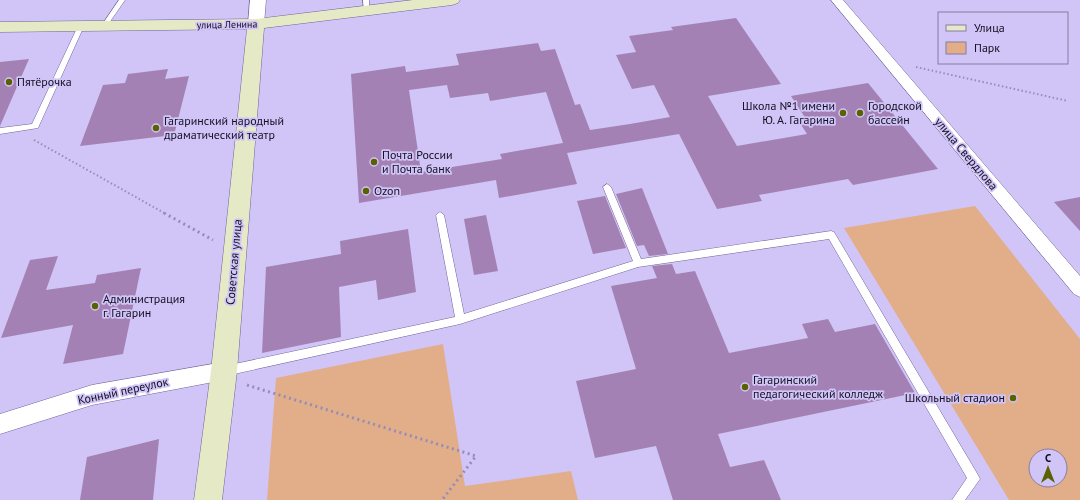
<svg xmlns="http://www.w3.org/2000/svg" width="1080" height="500" font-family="'PT Sans',sans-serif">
<rect width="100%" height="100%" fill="#d0c5f6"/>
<path fill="#e2ae8a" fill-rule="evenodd" d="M975,206L1080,339V500H1009L844,228ZM1036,456H1060V480H1036Z
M443,344L465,486L571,471L578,500H267L276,378Z"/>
<path fill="#a481b4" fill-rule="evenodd" d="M736,18L781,84L708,96L737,146L807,134L798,120L806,119L791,96L868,83L938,169L853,185L848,179L759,195L762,201L717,209L679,134L567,153L577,184L499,198L496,180L359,203L351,74L405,66L406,72L459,65L456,54L538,43L541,51L555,49L575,105L580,104L590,130L630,124L670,117L654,85L632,89L616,55L636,52L629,36L673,30L671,27ZM447,85L450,98L488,93L490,101L546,92L563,143L500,154L502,159L421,172L409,90Z
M29,59L0,126V62Z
M168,69L165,79L189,76L174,135L80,146L103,85L125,83L128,74Z
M642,188L668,254L649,256L644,245L637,246L616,194Z
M605,196L626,248L593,254L577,201Z
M1080,197V231L1054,202Z
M486,215L498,271L474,275L464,219Z
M408,229L416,292L378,300L376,280L339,287L341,337L262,353L266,267L341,254L340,241Z
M58,256L46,290L95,283L97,275L141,268L123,354L63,364L73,325L1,338L30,260Z
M672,264L676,274L695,271L729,353L808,338L802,324L828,319L835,332L875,324L915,393L718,434L730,467L764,460L781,500H673L656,446L595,458L576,381L636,369L611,286L657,278L652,266Z
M159,439L153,500H80L87,457Z"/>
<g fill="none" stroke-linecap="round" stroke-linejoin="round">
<g stroke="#716399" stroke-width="1">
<path id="service" d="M119,0H125L107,26H103L102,25Z
M363,0H369V12L364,11Z
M81,24L84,26L38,128L0,134V128L32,124L78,26Z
M607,184L611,187L641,259L831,231L834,232L978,475L980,479L965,500H952L967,478L829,239L638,267L460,324L225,376L221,374L220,371L221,368L225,366L455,317L436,215L440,212L444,215L464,314L633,261L603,187Z"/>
</g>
<g stroke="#716399" stroke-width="1">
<path id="minor" d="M831,0H843L1080,276V297L1074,294Z
M224,362L231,365L234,371L231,377L224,380L92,405L0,434V414L92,385Z"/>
</g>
<g stroke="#716399" stroke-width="1">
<path id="tertiary" d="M250,0H266L264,24L262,28L256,29L250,28L248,24Z"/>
</g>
<g stroke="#716399" stroke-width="1">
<path id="secondary" d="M413,0H460L458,3L452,5L264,28L237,371L222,500H194L211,371L247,29L0,32V22L256,19Z"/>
</g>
<path stroke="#968cb5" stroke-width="2" stroke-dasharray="1.5 2.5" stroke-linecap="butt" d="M916,67L1068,101
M34,140L166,214"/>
<path stroke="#968cb5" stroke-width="3" stroke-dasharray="2 3.5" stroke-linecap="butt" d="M164,213L213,240
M247,385L476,456L442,500"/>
<use href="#service" fill="#fff" fill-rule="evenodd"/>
<use href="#minor" fill="#fff" fill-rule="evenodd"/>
<use href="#tertiary" fill="#fff" fill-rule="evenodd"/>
<use href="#secondary" fill="#e6e9c5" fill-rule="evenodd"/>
</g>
<g fill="#5a6200" stroke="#d0c5f6" stroke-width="1.5">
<circle cx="9" cy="82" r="4"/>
<circle cx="843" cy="113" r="4"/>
<circle cx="860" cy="113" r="4"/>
<circle cx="156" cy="128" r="4"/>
<circle cx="374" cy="162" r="4"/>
<circle cx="366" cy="191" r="4"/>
<circle cx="95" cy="306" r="4"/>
<circle cx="745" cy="387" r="4"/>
<circle cx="1013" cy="398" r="4"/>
</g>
<g text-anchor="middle" stroke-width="3.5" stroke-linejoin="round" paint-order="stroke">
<g font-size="10" fill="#140e23" stroke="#d0c5f6">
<text transform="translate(227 24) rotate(-1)" y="4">улица Ленина</text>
</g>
<g font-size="12" fill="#140e23" stroke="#d0c5f6" text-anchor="start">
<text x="17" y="86">Пятёрочка</text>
<text x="835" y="110" text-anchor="end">Школа №1 имени<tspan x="835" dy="14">Ю. А. Гагарина</tspan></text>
<text x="868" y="110">Городской<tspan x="868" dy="14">бассейн</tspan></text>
<text x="164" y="125">Гагаринский народный<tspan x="164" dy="14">драматический театр</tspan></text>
<text x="382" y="159">Почта России<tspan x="382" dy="14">и Почта банк</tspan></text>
<text x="374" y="195">Ozon</text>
<text x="103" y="303">Администрация<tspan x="103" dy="14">г. Гагарин</tspan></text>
<text x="753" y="384">Гагаринский<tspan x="753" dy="14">педагогический колледж</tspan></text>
<text x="1005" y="402" text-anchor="end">Школьный стадион</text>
</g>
<g font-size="12" fill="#140e23" stroke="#d0c5f6">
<text transform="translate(966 154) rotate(50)" y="4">улица Свердлова</text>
<text transform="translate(234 262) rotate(-85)" y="4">Советская улица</text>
<text transform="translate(123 391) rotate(-12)" y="4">Конный переулок</text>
</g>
</g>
<rect x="938" y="12" width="130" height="52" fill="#d0c5f6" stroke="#857ca2"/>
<rect x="946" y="25" width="20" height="6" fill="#e6e9c5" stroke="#857ca2"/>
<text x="974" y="32" font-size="12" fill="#140e23">Улица</text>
<rect x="946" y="42" width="20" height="12" fill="#e2ae8a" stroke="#857ca2"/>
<text x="974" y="52" font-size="12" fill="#140e23">Парк</text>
<g transform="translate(1048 468)"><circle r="19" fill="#d0c5f6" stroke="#857ca2"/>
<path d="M0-3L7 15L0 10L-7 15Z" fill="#5a6200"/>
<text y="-6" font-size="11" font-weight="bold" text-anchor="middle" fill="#140e23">С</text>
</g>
</svg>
